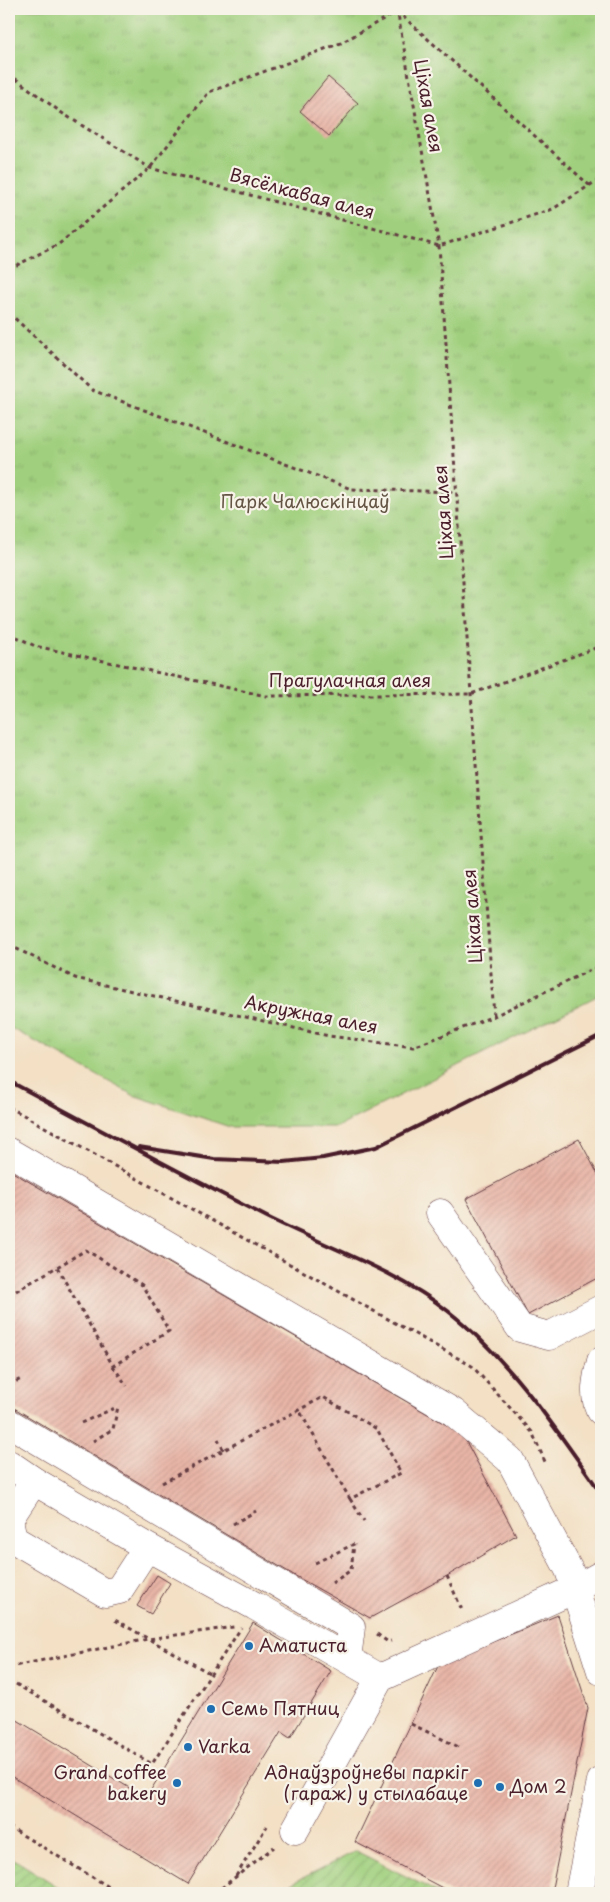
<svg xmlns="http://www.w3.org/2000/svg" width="610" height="1902" font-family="'Playpen Sans',sans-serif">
<defs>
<pattern id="park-tufts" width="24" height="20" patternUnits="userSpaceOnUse" patternTransform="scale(1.25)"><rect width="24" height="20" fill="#a0d07e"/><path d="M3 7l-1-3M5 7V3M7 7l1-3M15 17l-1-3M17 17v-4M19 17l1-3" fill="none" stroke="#8bb26d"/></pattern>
<pattern id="garden-furrows" width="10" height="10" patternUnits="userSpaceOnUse" patternTransform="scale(1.25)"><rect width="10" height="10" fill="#a0d07e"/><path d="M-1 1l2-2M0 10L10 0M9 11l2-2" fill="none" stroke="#8bb26d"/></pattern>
<pattern id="building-hatch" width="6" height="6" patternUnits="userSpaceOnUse" patternTransform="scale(1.25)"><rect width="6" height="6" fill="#e8b5a7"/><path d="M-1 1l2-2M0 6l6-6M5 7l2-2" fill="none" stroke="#c89b90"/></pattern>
</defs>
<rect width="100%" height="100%" fill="#f7f3e8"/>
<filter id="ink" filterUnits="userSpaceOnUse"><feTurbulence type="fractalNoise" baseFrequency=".02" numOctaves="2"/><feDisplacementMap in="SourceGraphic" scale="10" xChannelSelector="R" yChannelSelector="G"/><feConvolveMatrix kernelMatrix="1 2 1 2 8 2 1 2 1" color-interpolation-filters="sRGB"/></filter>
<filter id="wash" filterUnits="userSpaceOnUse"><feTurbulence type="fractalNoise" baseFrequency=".0096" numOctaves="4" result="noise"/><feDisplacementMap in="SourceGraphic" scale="20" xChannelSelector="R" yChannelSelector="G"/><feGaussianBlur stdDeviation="1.12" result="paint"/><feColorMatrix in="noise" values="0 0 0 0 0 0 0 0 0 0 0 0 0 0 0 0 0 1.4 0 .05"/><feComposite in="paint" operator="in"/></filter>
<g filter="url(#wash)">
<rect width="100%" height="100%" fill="#f3e0c5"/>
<path fill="url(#park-tufts)" stroke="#757854" d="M9,9H601V994L337,1127H230L133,1095L9,1027Z"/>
<path fill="url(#garden-furrows)" stroke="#757854" d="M356,1851L439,1893H273Z
M9,1856L68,1893H9Z"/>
<g id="blocks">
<path fill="url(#building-hatch)" d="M328,77L358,103L329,136L300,111Z
M579,1139L601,1180V1276L528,1315L466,1199Z
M9,1170L462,1434L516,1535L447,1576L370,1618L292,1574L9,1405Z
M157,1575L170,1583L151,1614L137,1606Z
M558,1615L588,1708L551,1893H452L355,1842L439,1664Z
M253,1623L331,1671L290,1738L281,1732L188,1884L9,1775V1715L146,1798Z"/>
</g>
</g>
<g filter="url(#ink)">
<use href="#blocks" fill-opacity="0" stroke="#633c42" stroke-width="1"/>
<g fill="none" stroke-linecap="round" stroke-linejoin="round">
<g stroke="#633c42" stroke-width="29">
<path id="minor" d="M9,1152L453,1412L510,1460L569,1570L601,1671
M440,1213L520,1328L549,1336L601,1309
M601,1361C597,1376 592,1398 601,1411
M9,1423L351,1627L347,1659
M9,1464L34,1481L147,1547L255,1606L380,1678L575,1589L601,1575
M34,1481L9,1519L13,1539L105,1593L119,1590L147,1547
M295,1830L380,1678
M579,1893L601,1781"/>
</g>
<path stroke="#633c42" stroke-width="3" stroke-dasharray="4 4" stroke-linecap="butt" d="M397,9L439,246L494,1016
M397,11L589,185
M9,74L62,113L150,168L439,246L553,209L601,178
M9,269L59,244L150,168L209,92L341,43L401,9
M9,313L92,390L351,489L456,492
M9,633L35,646L266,696L471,694L601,646
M9,945L75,978L329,1036L413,1047L494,1016L601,965
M9,1107L472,1366L532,1432L546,1464
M9,1295L86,1250L142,1285L169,1331L113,1366L57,1267
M113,1366L127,1386
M9,1385L23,1378
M81,1423L117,1407
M218,1439L224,1451
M93,1441L113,1429L118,1407
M162,1483L323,1397L377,1429L401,1473L350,1499L299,1410
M350,1499L364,1521
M233,1524L256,1511
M315,1563L354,1544
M447,1576L462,1610
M332,1583L351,1570L354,1544
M115,1620L211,1674
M377,1634L388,1642L391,1641
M9,1667L148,1639L234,1627
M9,1680L152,1764L241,1628
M411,1724L461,1748
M9,1827L119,1893
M236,1876L267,1826
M215,1893L274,1847"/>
<use href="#minor" stroke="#fff" stroke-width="28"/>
<path stroke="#4a1f2b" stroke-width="4" d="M9,1081C95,1127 180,1173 267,1217C325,1246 397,1271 448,1311C508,1358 558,1431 601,1493
M139,1147L214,1159L284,1162L323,1158L376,1147L601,1035"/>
</g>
</g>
<g fill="#1f6fb2" stroke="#f7f3e8" stroke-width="2">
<circle cx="249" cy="1646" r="5"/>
<circle cx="211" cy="1709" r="5"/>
<circle cx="188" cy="1747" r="5"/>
<circle cx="177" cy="1783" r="5"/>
<circle cx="478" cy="1783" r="5"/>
<circle cx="500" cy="1787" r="5"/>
</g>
<g text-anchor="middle" stroke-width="4.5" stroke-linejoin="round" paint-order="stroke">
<g font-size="18" fill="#4a1f2b" stroke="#f7f3e8">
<text transform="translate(428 106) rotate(80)" y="6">Ціхая алея</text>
<text transform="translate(302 194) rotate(15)" y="6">Вясёлкавая алея</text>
<text transform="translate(444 512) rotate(-94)" y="6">Ціхая алея</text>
<text x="350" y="687">Прагулачная алея</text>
<text transform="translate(473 916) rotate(-94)" y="6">Ціхая алея</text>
<text transform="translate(311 1015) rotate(11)" y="6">Акружная алея</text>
</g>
<g font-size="18" fill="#645444" stroke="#f7f3e8">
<text x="305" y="508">Парк Чалюскінцаў</text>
</g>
<g font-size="18" fill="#4a1f2b" stroke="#f7f3e8" text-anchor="start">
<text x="259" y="1652">Аматиста</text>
<text x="221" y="1715">Семь Пятниц</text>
<text x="198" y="1753">Varka</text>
<text x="167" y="1779" text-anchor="end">Grand coffee<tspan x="167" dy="21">bakery</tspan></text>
<text x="468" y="1779" text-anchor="end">Аднаўзроўневы паркіг<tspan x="468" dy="21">(гараж) у стылабаце</tspan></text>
<text x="510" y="1793">Дом 2</text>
</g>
</g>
<rect width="610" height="1902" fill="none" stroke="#f7f3e8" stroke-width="30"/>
</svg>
